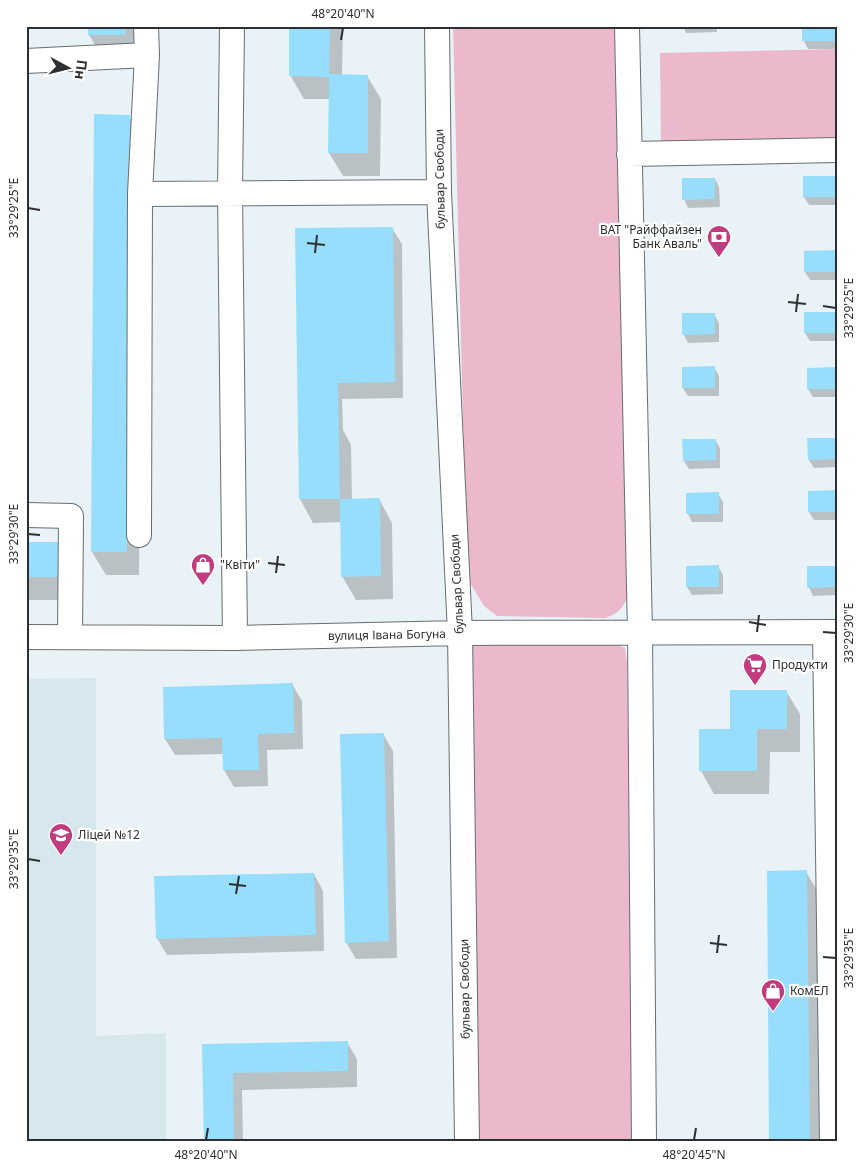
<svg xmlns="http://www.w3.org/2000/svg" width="863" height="1168" font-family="'Noto Sans',sans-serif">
<rect width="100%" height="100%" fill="#e9f2f6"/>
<path fill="#d7e7ee" d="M96,678V1036L166,1033V1142H26V679Z"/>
<path fill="#ecb8cc" d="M453,26H618L630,591C624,607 620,613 605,618L497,616L484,606L467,578Z
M837,49V142L661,143L660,53Z
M611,643L625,648L627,663L634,1142H476L470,650L474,645Z"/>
<path fill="#0003" d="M90,26H138V58H103L89,35Z
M290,26H343L342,76H367L381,99L380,176H343L329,153L330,99H304L290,75Z
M683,26H717V32L686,33Z
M803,26H837V49H808L804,41Z
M129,116L143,139L139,575H106L92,552Z
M835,177L837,205H809L804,197Z
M715,179L719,187L720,207L688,208L684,199Z
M392,228L402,244L403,398L342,399L343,430L351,445L352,500L379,499L392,523L393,599L356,600L342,576L341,522L313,523L300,499L298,383Z
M805,252H836L837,280H810L805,272Z
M836,313L837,341H810L805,333Z
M714,314L719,323V342L688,343L684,335Z
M714,367L719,376V396H688L683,388Z
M837,369V397H813L808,389Z
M837,439V467L814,468L809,460Z
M715,440L720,448V468L689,469L684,461Z
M809,492H837V520H814L809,512Z
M718,494L723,502V522H692L688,514Z
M26,544H65L78,600H26Z
M718,566L723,575V594L692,595L687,587Z
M837,567V595L813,596L809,587Z
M292,684L302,701L303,749L267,750L268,786L234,787L224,770V754L175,755L165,739Z
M786,691L800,714V752H770L769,794H714L701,771L731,731Z
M383,734L393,751L397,958L356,959L346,942Z
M806,872L820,895L823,1142H770Z
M314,874L323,891L324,951L167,955L157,938Z
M347,1042L357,1059V1087L242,1090L243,1142H205L203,1045Z"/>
<path fill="#97defd" d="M88,26H126L125,35H88Z
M289,26H330L329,74L368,75V153H328L329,77L289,76Z
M802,26H837V41H802Z
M94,114L130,115L127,552H91Z
M803,176H836V197H803Z
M682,178H715V199L682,200Z
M393,227L395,382L338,383L340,499H299L295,228Z
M836,250L837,272H804V251Z
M804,312H836L837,333H804Z
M682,313H715V334L682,335Z
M715,366V388H682V367Z
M837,367V389H807V368Z
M807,438H837V459L808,460Z
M682,439H716V460L683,461Z
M837,490V512H808V491Z
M719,492V514H686V493Z
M380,498L381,576L341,577L340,499Z
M26,542H66V577H26Z
M719,565V587H686V566Z
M807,566H837V587L807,588Z
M293,683L294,733L258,734L259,770H223L222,738L164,739L163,687Z
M730,690H787V729H757V771H699V729H730Z
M384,733L389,941L345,943L340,734Z
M807,870L810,1142H769L767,871Z
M314,873L316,935L156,939L154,876Z
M348,1041V1071L233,1073L234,1142H204L202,1044Z"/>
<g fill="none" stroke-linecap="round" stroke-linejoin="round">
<g stroke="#676e72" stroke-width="26">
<path id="minor" d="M232,26L230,192L235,638
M437,26L439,192L460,633L467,1142
M627,26L640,633L644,1142
M147,55L140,194L439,192
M26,61L147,55L146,26
M629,154L837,150
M26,515L71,516L70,637
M139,535L140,194
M825,632L832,1142
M26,637L235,638L460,633L837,632"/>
</g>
<use href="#minor" stroke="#fff" stroke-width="24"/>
</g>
<path fill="none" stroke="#2c2f31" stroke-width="2" d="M341,40L343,28M28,208L40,210M307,243L325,245M315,253L317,235M788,302L806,304M823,306L836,308M796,312L798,294M28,534L40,535M268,563L285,565M276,573L278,556M749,622L766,625M757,632L759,615M823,632L836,633M28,859L40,861M229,884L246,886M236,894L239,876M710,943L727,945M717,953L719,935M823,957L836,958M206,1140L208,1128M694,1140L696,1128"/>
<defs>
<g id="bank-pin" transform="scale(1.25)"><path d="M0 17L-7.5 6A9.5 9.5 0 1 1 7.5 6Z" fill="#c13c7e" stroke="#fff"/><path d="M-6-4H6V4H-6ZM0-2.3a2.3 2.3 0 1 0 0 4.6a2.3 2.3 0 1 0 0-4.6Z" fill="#fff"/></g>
<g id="shop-pin" transform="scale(1.25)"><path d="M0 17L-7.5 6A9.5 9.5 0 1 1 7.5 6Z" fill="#c13c7e" stroke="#fff"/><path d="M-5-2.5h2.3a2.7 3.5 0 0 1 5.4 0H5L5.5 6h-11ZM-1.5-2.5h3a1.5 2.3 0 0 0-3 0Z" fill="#fff"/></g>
<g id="supermarket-pin" transform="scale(1.25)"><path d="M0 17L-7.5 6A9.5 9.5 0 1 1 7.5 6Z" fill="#c13c7e" stroke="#fff"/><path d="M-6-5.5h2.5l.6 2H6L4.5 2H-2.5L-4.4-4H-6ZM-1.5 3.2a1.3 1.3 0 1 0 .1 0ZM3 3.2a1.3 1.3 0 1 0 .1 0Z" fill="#fff"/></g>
<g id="school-pin" transform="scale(1.25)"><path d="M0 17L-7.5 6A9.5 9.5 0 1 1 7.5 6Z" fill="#c13c7e" stroke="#fff"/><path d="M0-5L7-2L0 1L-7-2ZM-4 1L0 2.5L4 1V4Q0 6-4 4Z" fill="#fff"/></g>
</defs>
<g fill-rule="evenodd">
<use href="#bank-pin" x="719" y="237"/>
<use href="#shop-pin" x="203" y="565"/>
<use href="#supermarket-pin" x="755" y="665"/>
<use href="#school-pin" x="61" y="835"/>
<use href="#shop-pin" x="773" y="991"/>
</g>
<g text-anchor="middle" stroke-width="4.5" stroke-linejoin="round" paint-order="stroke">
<g font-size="12" fill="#2c2f31" stroke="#fff">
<text transform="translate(440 179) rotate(-91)" y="4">бульвар Свободи</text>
<text transform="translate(457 584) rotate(-93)" y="4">бульвар Свободи</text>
<text transform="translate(387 635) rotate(-1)" y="4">вулиця Івана Богуна</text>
<text transform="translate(465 989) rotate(-91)" y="4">бульвар Свободи</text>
</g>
<g font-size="12" fill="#2c2f31" stroke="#fff" text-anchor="start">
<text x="702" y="234" text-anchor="end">ВАТ "Райффайзен<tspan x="702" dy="14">Банк Аваль"</tspan></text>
<text x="220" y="569">"Квіти"</text>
<text x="772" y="669">Продукти</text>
<text x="78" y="839">Ліцей №12</text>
<text x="790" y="995">КомЕЛ</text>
</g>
</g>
<rect width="863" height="1168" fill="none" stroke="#ffffff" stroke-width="55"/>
<g transform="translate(68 68) rotate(97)" stroke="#ffffff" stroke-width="4" paint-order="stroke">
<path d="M0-4L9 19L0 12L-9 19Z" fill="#2c2f31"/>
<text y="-8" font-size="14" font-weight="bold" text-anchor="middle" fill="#2c2f31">Пн</text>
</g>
<rect x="28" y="28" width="808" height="1112" fill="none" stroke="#2c2f31" stroke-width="2"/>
<g font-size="12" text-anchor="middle" fill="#2c2f31">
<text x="343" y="18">48°20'40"N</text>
<text transform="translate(14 208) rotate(-90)" y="4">33°29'25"E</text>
<text transform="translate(849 308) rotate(-90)" y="4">33°29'25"E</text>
<text transform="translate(14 534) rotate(-90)" y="4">33°29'30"E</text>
<text transform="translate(849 633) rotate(-90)" y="4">33°29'30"E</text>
<text transform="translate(14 859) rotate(-90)" y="4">33°29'35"E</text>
<text transform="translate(849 958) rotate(-90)" y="4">33°29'35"E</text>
<text x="206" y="1159">48°20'40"N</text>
<text x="694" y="1159">48°20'45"N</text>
</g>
</svg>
